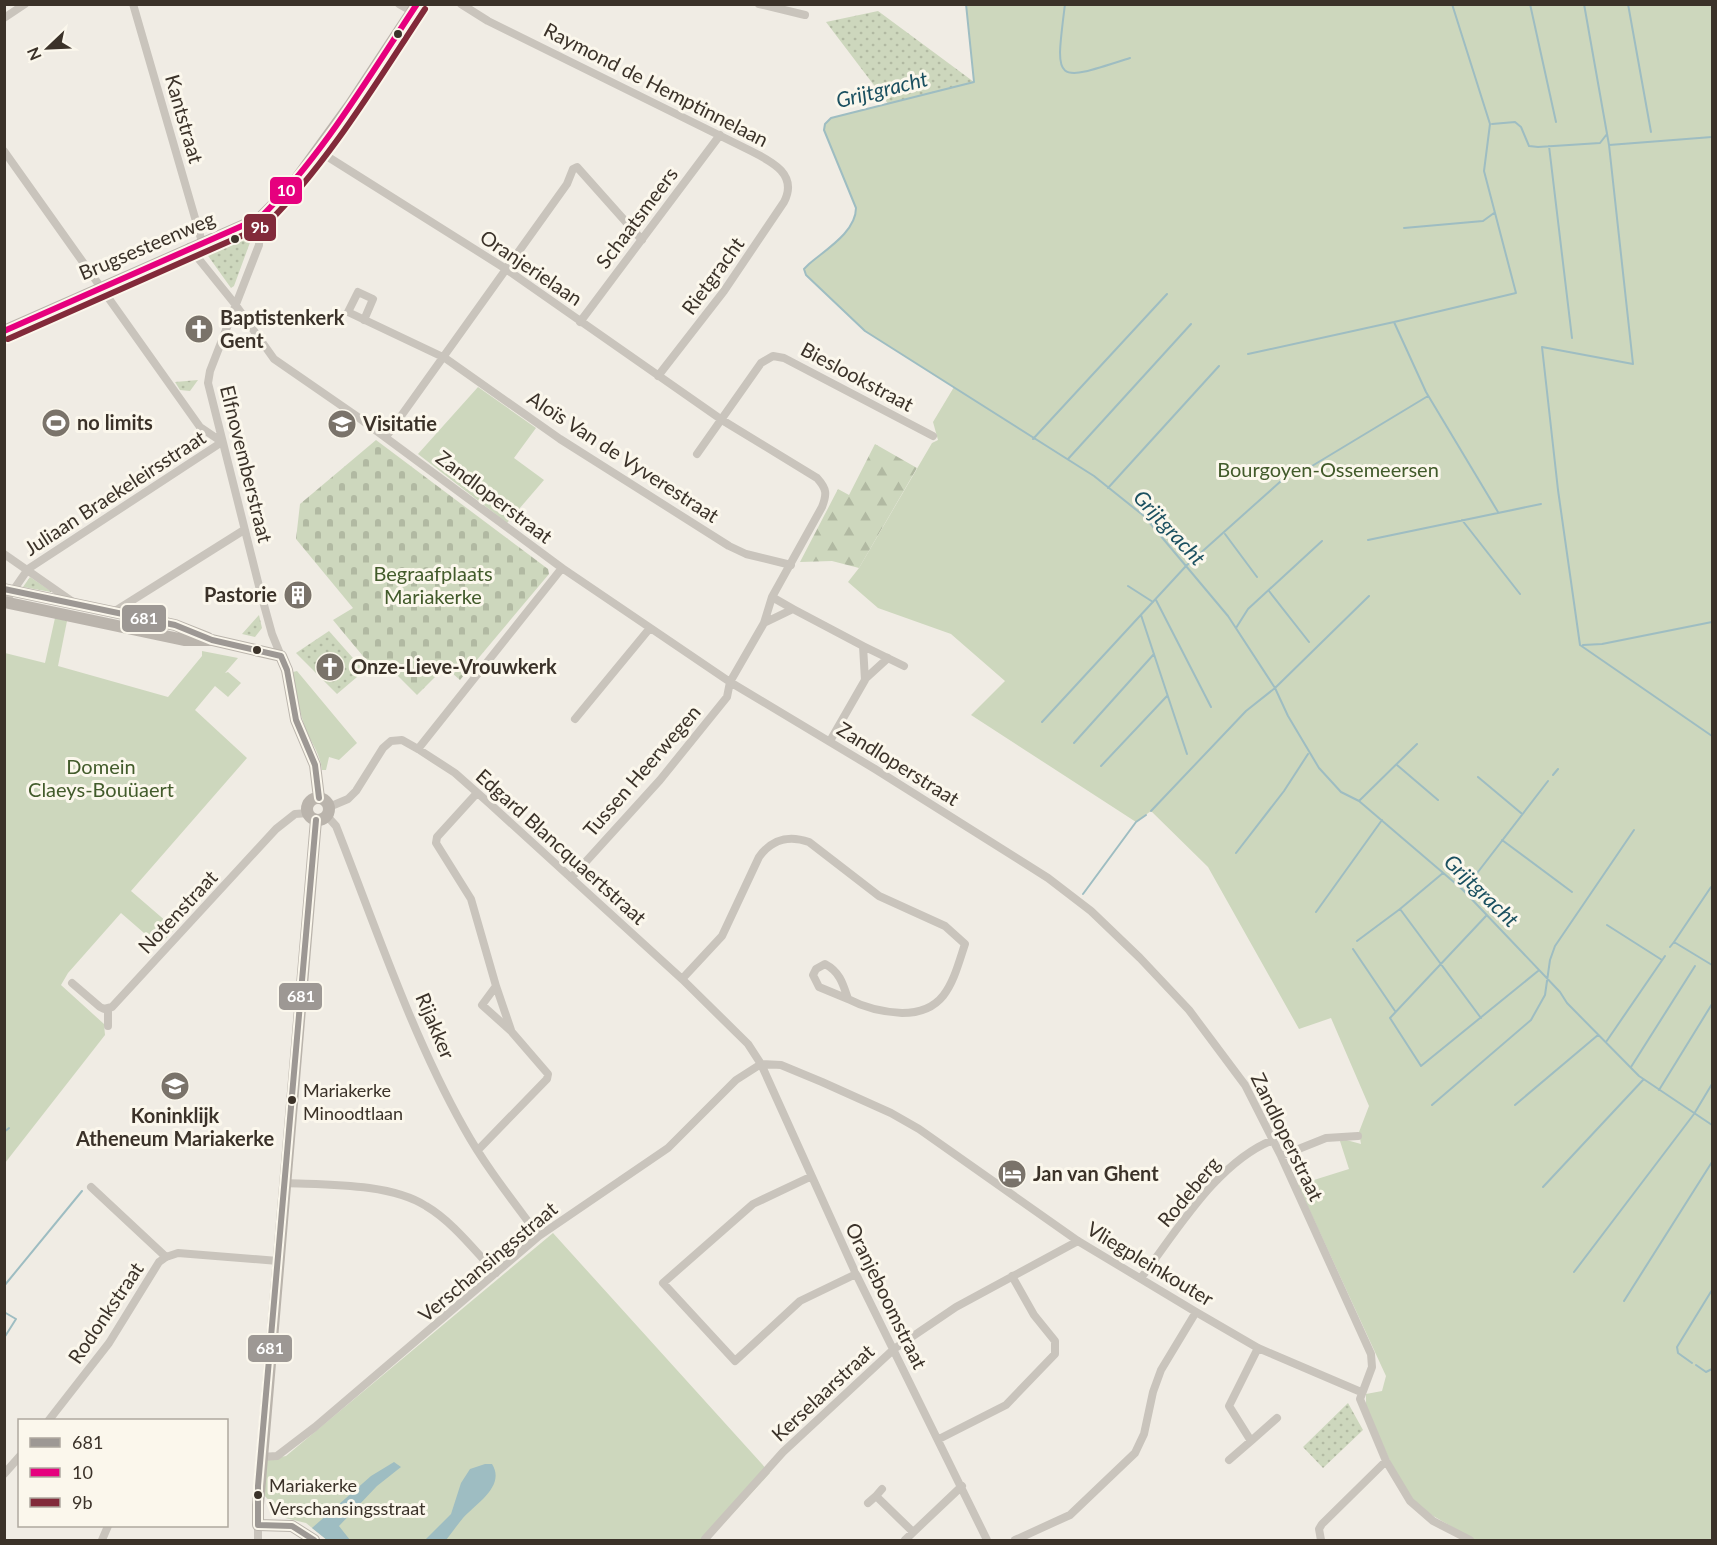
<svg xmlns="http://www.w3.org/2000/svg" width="1717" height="1545" font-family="Lato,sans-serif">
<defs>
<pattern id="grass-dots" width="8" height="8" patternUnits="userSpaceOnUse" patternTransform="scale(1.5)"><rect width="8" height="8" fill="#cdd7bd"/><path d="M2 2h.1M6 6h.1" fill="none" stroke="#b1b9a2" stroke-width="1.8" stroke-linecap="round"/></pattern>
<pattern id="forest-firs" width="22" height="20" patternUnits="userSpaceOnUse" patternTransform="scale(1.5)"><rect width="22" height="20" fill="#cdd7bd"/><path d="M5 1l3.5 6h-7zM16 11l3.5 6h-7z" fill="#b1b9a2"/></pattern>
<pattern id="cemetery-stones" width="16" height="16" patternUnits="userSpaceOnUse" patternTransform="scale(1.5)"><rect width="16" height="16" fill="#cdd7bd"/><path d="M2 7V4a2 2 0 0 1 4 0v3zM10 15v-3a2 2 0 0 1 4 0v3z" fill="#b1b9a2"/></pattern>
</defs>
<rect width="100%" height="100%" fill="#f0ece4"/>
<path fill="url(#grass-dots)" d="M878,11L974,82L889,105L826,22Z
M252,237L234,286L231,288L206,253Z
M198,380L190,391L180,390L175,382Z
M30,577L51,591V592L23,587Z
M259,615L262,628L255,637L242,634Z
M329,631L360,666L357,677L337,694L296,653Z
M1348,1403L1363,1430L1323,1468L1303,1447Z"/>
<path fill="url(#forest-firs)" d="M875,444L917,468L859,568L832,561L800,562L838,489L849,495Z"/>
<path fill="url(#cemetery-stones)" d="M376,440L548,569L549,574L460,680L445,667L417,695L382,660L372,667L333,620L353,608L296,539L300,504Z"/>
<path fill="#cdd7bd" d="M966,5H1712V1540H1475L1421,1509L1401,1485L1366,1408V1394L1382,1391L1386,1376L1298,1185L1349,1169L1339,1138L1361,1144L1359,1132L1369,1106L1331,1018L1299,1029L1208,867L1151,811L1136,822L971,715L1005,681L951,634L878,608L848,582L859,568L932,443L938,440L933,422L954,387L865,331L806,275L804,269L809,264C825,250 856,231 856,208L824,130L825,124L831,118L974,82Z
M478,387L536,428L514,458L544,480L507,523L418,454Z
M55,618L67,621L58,666L168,697L202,656V651L238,658L225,673L228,672L241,683L228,697L215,686L195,710L247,758L131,891L175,929L159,946L121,913L68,973L61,985L104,1024L105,1035L5,1163V653L45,663Z
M297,671L357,743L339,760L329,757L326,770H322C320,754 312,744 306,730C299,712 296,691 293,672Z
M553,1233L770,1473L708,1540H327L306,1523L285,1518L263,1494L262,1460L286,1456Z"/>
<path fill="#9ebdc2" d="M394,1462L401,1467L377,1486L339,1526L350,1540H327L312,1528L371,1476Z
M485,1464H492C506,1486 476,1504 463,1518C457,1525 452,1533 446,1540H425L451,1514L461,1483L470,1469Z"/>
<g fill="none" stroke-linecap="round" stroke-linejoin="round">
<path stroke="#9ebdc2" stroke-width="2" d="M966,4L974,82L831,118L825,124L824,130L856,208C856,232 825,250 809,264L804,269L806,275L865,331L1094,476L1144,516L1228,616L1275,688L1288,716L1319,768L1341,792L1359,801L1462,889L1560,992L1567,1003L1639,1076L1712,1125
M1065,4C1055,84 1053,83 1130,58
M1452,4L1490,124L1484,171L1516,293L1394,322L1426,392L1498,512
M1461,4H1465
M1530,4L1556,122
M1584,4L1609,145
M1628,4L1651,132
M1492,124L1515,122L1521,127L1529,146L1538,147L1600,143L1607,134
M1712,137L1609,145L1633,364L1542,347L1558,490L1580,645L1712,736
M1549,146L1572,338
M1404,228L1483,221L1494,213
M1248,354L1394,322
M1033,439L1167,294
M1068,459L1191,324
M1307,469L1428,396
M1108,488L1219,366
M1462,520L1520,594
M1225,534L1257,577
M1368,540L1541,504
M1128,586L1153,602
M1269,591L1309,642
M1156,600L1211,707
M1141,615L1187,754
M1236,628L1248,609L1322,541
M1583,645L1602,644L1712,622
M1042,722L1186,566L1281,481
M1074,743L1154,654
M1397,765L1438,800
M1101,766L1167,696
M1553,775L1558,769
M1478,777L1521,813
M1359,801L1417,744
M1151,811L1246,711L1275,688L1369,596
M1502,840L1572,892
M1236,853L1284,791L1308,754
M1443,873L1400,909L1481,1018
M1471,881L1548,781
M1083,894L1136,822L1146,815
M1316,912L1382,820
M1486,916L1390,1018L1421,1066L1538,971
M1607,925L1662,960
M1357,941L1400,909
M1674,942L1711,887
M1670,947L1674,942L1712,965
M1353,949L1395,1011
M1606,1042L1665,956
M1631,1067L1695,966
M1659,1090L1712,1004
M1432,1105L1531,1020L1545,995L1550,960L1555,946L1634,830
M1515,1105L1598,1035
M4,1132L9,1128
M1543,1187L1643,1080
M1574,1272L1694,1114L1712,1084
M4,1286L82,1191
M1624,1301L1712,1162
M4,1312L16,1319L4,1338
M1692,1363L1678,1353L1677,1347L1712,1290
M1696,1365L1706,1372L1712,1369"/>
<path stroke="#c9c4bc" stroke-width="8" d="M133,4L202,242
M399,4L413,12
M461,4L488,21L751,151C773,162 798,175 784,202L724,291L658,376
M759,4L805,15
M4,18L25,4
M317,150L506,269L722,420L817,478C827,489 827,494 822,507L772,597L764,623L730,682L727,697L660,780L571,878
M4,151L200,427L222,442
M260,218L259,245L210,371L208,383L261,594L272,634L281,656
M189,247L235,304L274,359L355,415L562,568L730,682L875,769L1048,878L1091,911L1140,958L1189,1010L1245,1085L1281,1156L1371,1354L1372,1367L1360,1399L1386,1461L1410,1501L1433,1521L1470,1540
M364,320L373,299L358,292L348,312L445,358L560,439L729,546L746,554L791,565
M580,322L720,135
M386,437L567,184L573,169L577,167L642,240
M697,454L761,363L773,356L784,358L933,436
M4,554L73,602
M10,595L28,569L222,442
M772,597L793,609
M112,613L244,530
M764,623L793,609L863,646L865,680L830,741
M863,646L904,666
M865,679L888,658
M575,719L650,628
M418,749L562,568
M477,793L437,837L436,843L471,899L496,986L482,1005L511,1031L548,1074L547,1079L478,1150
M329,807L348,799L356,791L383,748L391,741L402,740L418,749L455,773L490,804L682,979L748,1044L761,1064L856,1274L987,1540
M327,816L336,826C375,925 412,1036 464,1128C485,1166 513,1201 539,1236
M682,979L722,936L759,857C772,839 789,835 809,842L879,896L945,926L965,944C953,980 947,1013 902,1013C883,1012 865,1008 848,999C843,984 840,972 825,964L816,969L813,975L819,987L848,999
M72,983L100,1007L104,1009L112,1007L276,829L295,814L308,813
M496,986L511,1030
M108,1026V1008
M1281,1156L1326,1138L1358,1136
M810,1177L753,1204L663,1283L735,1361L800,1301L856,1274
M285,1183C327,1185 390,1183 426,1206C453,1222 474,1250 496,1273
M91,1187L166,1257
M1141,1278C1177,1231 1217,1162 1273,1140
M49,1420L109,1343L159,1262L166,1257L178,1253L278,1261
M939,1439L1006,1405L1055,1354V1341L1034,1315L1012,1276
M1251,1441L1277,1418
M261,1457L277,1456L315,1427L539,1236L668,1148L736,1080L761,1064L781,1065L822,1082L891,1113L919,1129L1078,1241L1196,1312L1258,1348L1361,1392
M1229,1460L1251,1441L1229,1406L1258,1348
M4,1474L20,1456
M876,1496L882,1489
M868,1503L876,1496L913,1532
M258,1525V1540
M705,1539L783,1452L894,1349L956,1307L1078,1241
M102,1540L108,1526
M905,1540L962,1486
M1015,1540L1070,1515L1135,1453L1144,1434L1153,1392L1161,1370L1196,1312
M1321,1540L1319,1529L1322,1524L1386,1461"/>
<path stroke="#bab4ac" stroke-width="12" d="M4,331L260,218L290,188L351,104L417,4
M4,589L175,625L208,638
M4,602L184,640H212L281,656L287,670L296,720L315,765L319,798
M307 809a11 11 0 1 1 22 0a11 11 0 1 1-22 0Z
M314,1540L292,1526L258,1525V1505L316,820"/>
<g stroke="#fbf7ec" stroke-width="10">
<path id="bus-1" d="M4,589L175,625L212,640L281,656
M281,656L287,670L296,720L315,765L319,798
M258,1525V1486L316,820
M258,1525L292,1526L314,1540"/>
</g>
<g stroke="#fbf7ec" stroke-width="10">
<path id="bus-2" d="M4,331L260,218C322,156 368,78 417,4"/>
</g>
<g stroke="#fbf7ec" stroke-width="10">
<path id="bus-3" d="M8,339L266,225C329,162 376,83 425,9"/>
</g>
<use href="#bus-1" stroke="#9d9894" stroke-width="6"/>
<use href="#bus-2" stroke="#e6007e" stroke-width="6"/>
<use href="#bus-3" stroke="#822a3a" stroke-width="6"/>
</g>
<defs>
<g id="church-disc" transform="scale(1.5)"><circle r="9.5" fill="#7a736a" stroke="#fbf7ec"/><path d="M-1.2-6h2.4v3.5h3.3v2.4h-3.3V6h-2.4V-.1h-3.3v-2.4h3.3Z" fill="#fff"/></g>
<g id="stadium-disc" transform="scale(1.5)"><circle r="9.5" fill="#7a736a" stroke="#fbf7ec"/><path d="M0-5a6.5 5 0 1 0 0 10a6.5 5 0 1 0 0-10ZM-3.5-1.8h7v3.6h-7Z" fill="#fff"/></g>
<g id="school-disc" transform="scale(1.5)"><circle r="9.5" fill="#7a736a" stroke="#fbf7ec"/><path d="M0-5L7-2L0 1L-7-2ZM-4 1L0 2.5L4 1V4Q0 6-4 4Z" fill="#fff"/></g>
<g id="building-disc" transform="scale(1.5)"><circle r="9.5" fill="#7a736a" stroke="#fbf7ec"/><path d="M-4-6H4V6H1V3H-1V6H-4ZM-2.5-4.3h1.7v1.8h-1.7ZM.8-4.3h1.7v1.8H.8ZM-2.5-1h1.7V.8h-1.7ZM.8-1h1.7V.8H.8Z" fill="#fff"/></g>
<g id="hotel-disc" transform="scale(1.5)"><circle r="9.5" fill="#7a736a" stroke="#fbf7ec"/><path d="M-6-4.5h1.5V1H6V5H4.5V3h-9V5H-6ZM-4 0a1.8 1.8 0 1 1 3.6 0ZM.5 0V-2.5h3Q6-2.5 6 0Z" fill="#fff"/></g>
</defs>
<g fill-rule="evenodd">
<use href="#church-disc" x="199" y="329"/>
<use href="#stadium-disc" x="56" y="423"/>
<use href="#school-disc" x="342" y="424"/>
<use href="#building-disc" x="298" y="595"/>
<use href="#church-disc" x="330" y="667"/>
<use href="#school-disc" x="175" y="1086"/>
<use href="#hotel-disc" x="1012" y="1174"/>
</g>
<g fill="#3b3229" stroke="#fbf7ec" stroke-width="2">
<circle cx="398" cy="34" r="5"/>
<circle cx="235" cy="239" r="5"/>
<circle cx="257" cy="650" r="5"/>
<circle cx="292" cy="1100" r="5"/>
<circle cx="258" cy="1495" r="5"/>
</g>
<g text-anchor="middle" stroke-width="6" stroke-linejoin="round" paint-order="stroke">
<g font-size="18" fill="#3b3229" stroke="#fbf7ec" text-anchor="start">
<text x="303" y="1097">Mariakerke<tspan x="303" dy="23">Minoodtlaan</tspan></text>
<text x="269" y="1492">Mariakerke<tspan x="269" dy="23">Verschansingsstraat</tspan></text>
</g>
<g font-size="20" fill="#3b3229" stroke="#fbf7ec">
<text transform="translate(656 85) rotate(27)" y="7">Raymond de Hemptinnelaan</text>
<text transform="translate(184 119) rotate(74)" y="7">Kantstraat</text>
<text transform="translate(637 218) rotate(-53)" y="7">Schaatsmeers</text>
<text transform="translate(147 246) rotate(-23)" y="7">Brugsesteenweg</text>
<text transform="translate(531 268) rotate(34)" y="7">Oranjerielaan</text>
<text transform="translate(713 276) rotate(-54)" y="7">Rietgracht</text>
<text transform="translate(857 377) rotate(28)" y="7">Bieslookstraat</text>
<text transform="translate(623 457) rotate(33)" y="7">Aloïs Van de Vyverestraat</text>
<text transform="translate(246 464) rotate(76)" y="7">Elfnovemberstraat</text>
<text transform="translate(115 493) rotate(-33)" y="7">Juliaan Braekeleirsstraat</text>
<text transform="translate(494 497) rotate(37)" y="7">Zandloperstraat</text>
<text transform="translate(898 764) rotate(32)" y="7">Zandloperstraat</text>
<text transform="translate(642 771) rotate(-49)" y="7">Tussen Heerwegen</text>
<text transform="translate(561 847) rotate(42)" y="7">Edgard Blancquaertstraat</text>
<text transform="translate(178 912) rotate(-47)" y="7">Notenstraat</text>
<text transform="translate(435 1026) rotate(67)" y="7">Rijakker</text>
<text transform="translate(1287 1137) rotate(64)" y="7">Zandloperstraat</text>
<text transform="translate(1189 1192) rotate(-50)" y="7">Rodeberg</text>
<text transform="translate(488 1262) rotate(-40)" y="7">Verschansingsstraat</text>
<text transform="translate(1150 1264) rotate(31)" y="7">Vliegpleinkouter</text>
<text transform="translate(886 1296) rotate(64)" y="7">Oranjeboomstraat</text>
<text transform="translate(106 1313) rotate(-56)" y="7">Rodonkstraat</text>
<text transform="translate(823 1393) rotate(-43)" y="7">Kerselaarstraat</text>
</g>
<g font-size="20" font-weight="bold" fill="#3b3229" stroke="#fbf7ec" text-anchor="start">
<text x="220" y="325">Baptistenkerk<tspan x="220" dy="23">Gent</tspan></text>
<text x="77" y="430">no limits</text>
<text x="363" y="431">Visitatie</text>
<text x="277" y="602" text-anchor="end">Pastorie</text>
<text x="351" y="674">Onze-Lieve-Vrouwkerk</text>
<text x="175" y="1123" text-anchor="middle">Koninklijk<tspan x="175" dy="23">Atheneum Mariakerke</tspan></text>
<text x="1033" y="1181">Jan van Ghent</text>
</g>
<g font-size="20" fill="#425b2b" stroke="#fbf7ec">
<text x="1328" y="477">Bourgoyen-Ossemeersen</text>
<text x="433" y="581">Begraafplaats<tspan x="433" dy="23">Mariakerke</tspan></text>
<text x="101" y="774">Domein<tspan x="101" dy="23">Claeys-Bouüaert</tspan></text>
</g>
<g font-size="21" font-style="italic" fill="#1b5060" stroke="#fbf7ec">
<text transform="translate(882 90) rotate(-14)" y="7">Grijtgracht</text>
<text transform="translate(1169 528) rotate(47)" y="7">Grijtgracht</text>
<text transform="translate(1481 891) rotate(44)" y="7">Grijtgracht</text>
</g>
</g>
<g stroke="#fbf7ec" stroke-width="2">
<rect x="269" y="176" width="34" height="29" rx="6" fill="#e6007e"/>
<rect x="243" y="213" width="34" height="29" rx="6" fill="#822a3a"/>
<rect x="121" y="604" width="46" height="29" rx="6" fill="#9d9894"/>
<rect x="278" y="982" width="45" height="29" rx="6" fill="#9d9894"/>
<rect x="247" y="1334" width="46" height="29" rx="6" fill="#9d9894"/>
</g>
<g font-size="16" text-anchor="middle" font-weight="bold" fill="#fff">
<text x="286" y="196">10</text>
<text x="260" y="233">9b</text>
<text x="144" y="624">681</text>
<text x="301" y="1002">681</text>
<text x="270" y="1354">681</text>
</g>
<rect width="1717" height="1545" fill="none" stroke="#3b3229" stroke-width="12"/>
<rect x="18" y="1419" width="210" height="108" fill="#fbf7ec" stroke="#aea89e" stroke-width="1.5"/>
<rect x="30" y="1438" width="30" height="9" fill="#9d9894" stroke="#aea89e" stroke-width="1.5"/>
<text x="72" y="1449" font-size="18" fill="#3b3229">681</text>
<rect x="30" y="1468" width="30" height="9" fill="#e6007e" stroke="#aea89e" stroke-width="1.5"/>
<text x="72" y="1479" font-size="18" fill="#3b3229">10</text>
<rect x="30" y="1498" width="30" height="9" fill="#822a3a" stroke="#aea89e" stroke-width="1.5"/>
<text x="72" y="1509" font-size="18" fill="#3b3229">9b</text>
<g transform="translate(48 48) rotate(247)" stroke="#fbf7ec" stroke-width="4.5" paint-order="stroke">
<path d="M0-4.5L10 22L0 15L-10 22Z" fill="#3b3229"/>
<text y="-9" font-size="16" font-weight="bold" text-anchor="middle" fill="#3b3229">N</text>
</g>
</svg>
